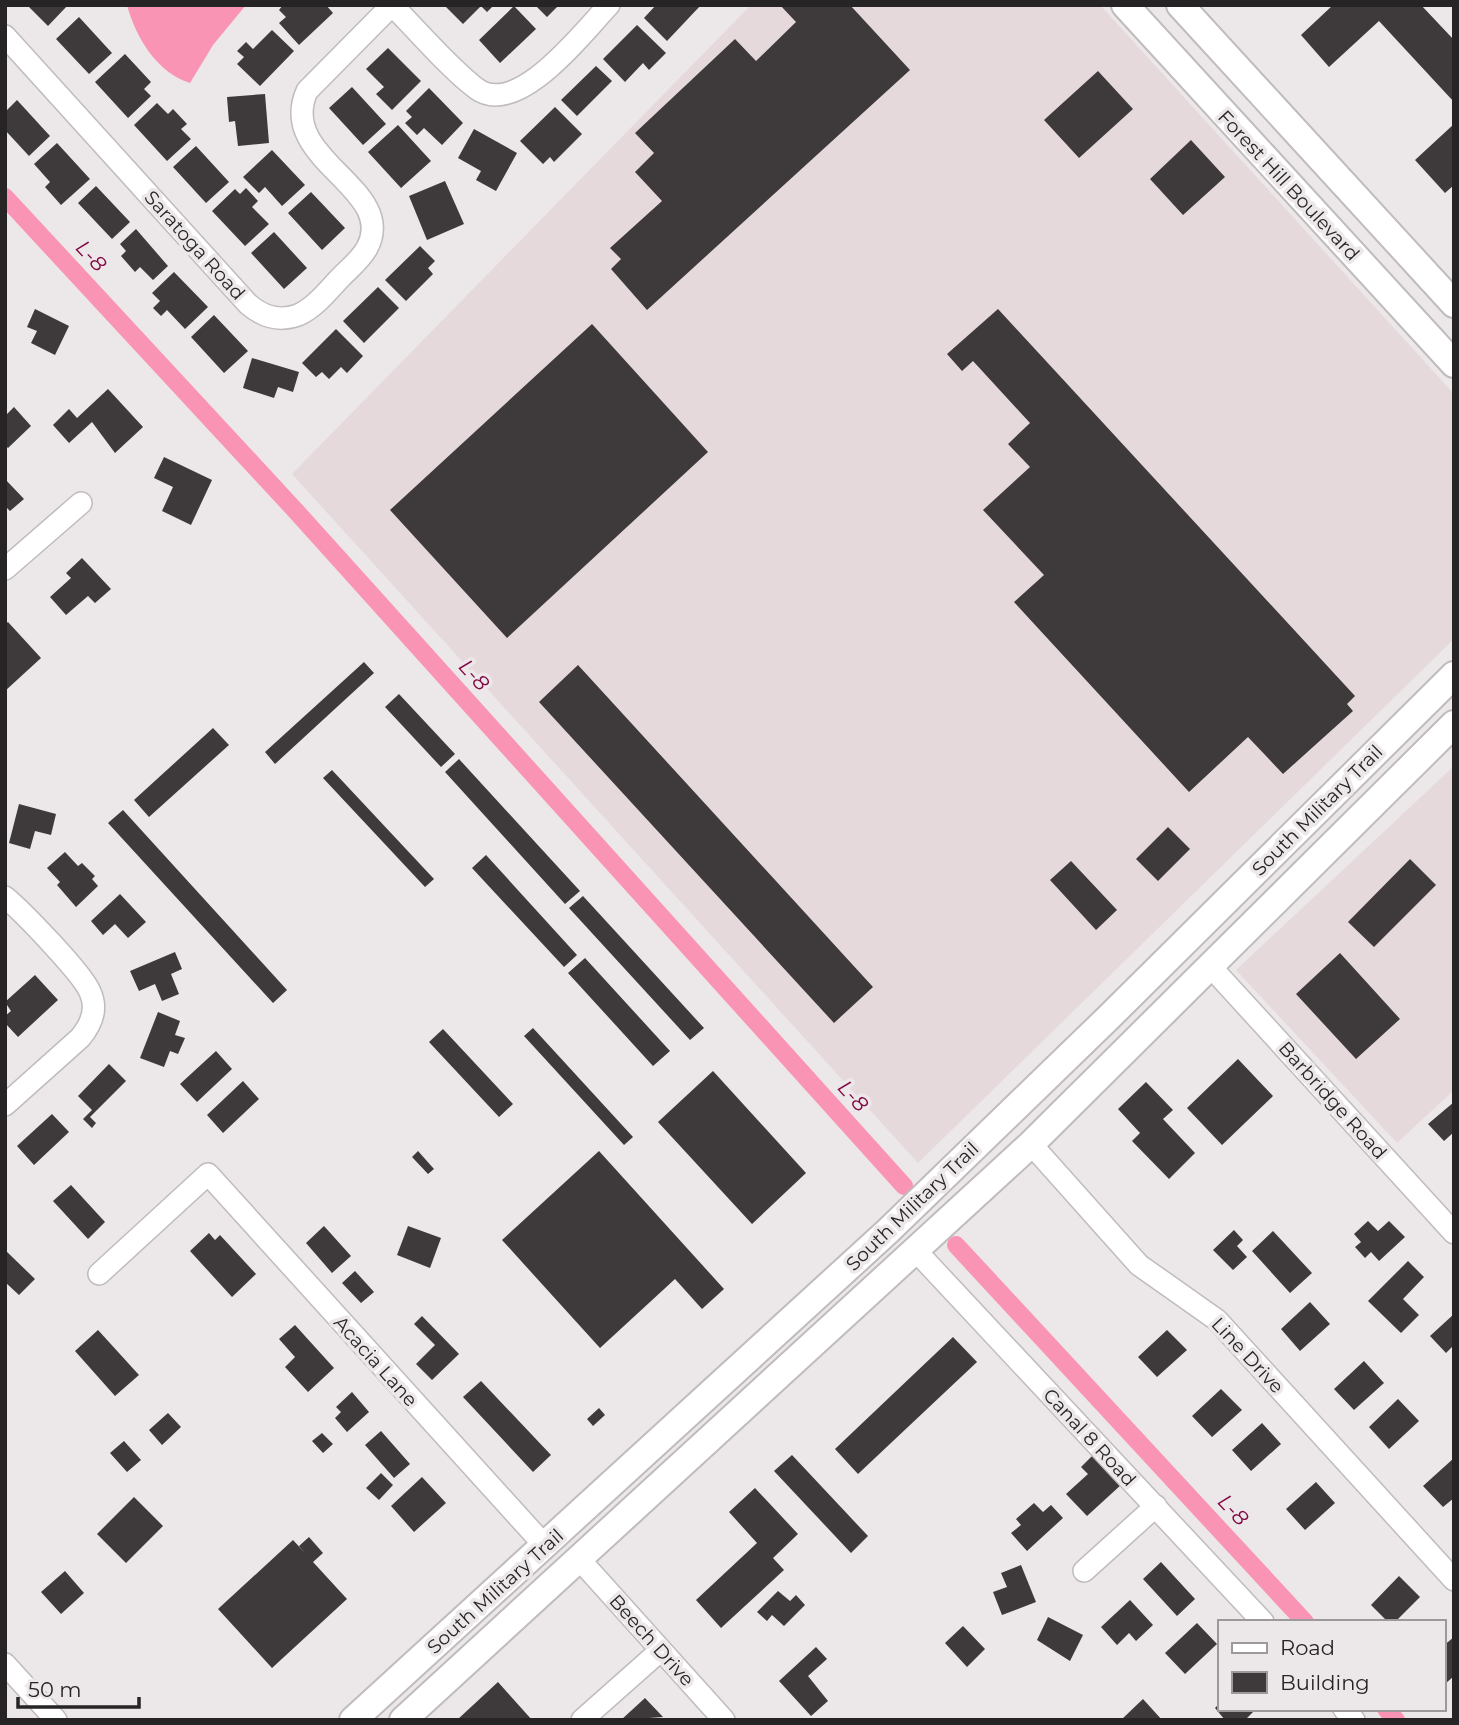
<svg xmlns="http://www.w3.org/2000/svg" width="1459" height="1725" font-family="Montserrat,sans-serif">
<rect width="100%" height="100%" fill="#ece7e8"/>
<path fill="#e6d9dc" d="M751,5H1100L1454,394V639L918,1163L292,474Z
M1454,766V1090L1397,1143L1236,970Z"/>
<path fill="#f994b5" d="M127,5H246L213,45L190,83C157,73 135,36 127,5Z"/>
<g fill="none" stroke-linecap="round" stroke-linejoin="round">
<path stroke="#f994b5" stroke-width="18" d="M5,197L294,509L904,1186
M956,1245L1305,1622
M1386,1709L1396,1720"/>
</g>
<path fill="#3e3a3b" d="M27,5H68L48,26Z
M283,5H326L333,13L299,45L279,23L286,17L279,10Z
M444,5H494L487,12L481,6L463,24Z
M535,5H559L547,17Z
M656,5H701L667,41L644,18Z
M780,5H850L910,70L647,310L611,269L621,259L610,248L662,201L635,172L654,153L635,133L735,39L756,61L796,22Z
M1333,5H1421L1454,40V102L1379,21L1329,67L1301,35Z
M514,6L536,29L500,63L479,40Z
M79,17L112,53L89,74L56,39Z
M637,25L666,53L649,70L643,63L625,82L603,59Z
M272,30L294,51L260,86L237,64L244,57L237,51L246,42L253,49Z
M388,48L421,81L392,110L376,94L384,87L366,69Z
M125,54L151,82L144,89L151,96L128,118L95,82Z
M596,66L612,81L577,116L561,100Z
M1098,71L1133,109L1079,158L1044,120Z
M352,87L386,124L363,145L329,108Z
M429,88L463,123L442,145L424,128L417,135L405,123L412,117L406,111Z
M265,94L269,143L238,146L235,121L229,122L227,97Z
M17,100L50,136L29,156L5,130V112Z
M157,103L168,114L173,109L187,124L181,129L191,139L167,161L134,125Z
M555,107L582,134L554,162L550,157L543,164L520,141Z
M1454,124V185L1445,193L1415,160Z
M398,125L431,161L401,188L368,152Z
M474,129L517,153L496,191L476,180L481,171L458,158Z
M1191,140L1225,177L1183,215L1150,179Z
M57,143L90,179L61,205L45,187L50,182L34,164Z
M196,146L229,182L206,203L173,167Z
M272,150L305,185L282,206L265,187L259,193L243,177Z
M445,181L464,224L427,240L409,196Z
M96,186L130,222L112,239L78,203Z
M246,188L258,201L252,207L269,224L245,246L212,211L235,189L240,194Z
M311,192L345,228L322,250L288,213Z
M136,229L168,266L153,280L140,267L135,272L121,256L126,251L120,244Z
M274,232L307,268L284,289L251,253Z
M420,246L435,261L428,268L433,274L406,301L385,280Z
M174,272L208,307L185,329L167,310L161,316L153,308L160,301L152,293Z
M378,287L399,308L364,343L343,321Z
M35,309L69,326L55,355L31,343L37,331L27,327Z
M998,309L1355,696L1347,704L1353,711L1283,774L1248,737L1189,792L1014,602L1044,575L983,510L1030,467L1008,444L1030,423L973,361L962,371L947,354Z
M214,315L248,351L224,373L191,337Z
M592,324L708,452L507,638L390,510Z
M336,329L363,356L347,373L341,367L329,379L322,372L316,377L302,363Z
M252,358L299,372L293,392L278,387L274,398L243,388Z
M108,389L143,427L115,453L92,422L69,443L53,425L69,409L77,418Z
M14,407L31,426L8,448L5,445V416Z
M164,457L212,480L191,525L162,511L173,487L154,478Z
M5,479L24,499L10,511L5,506Z
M82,558L111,589L95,603L88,596L66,615L50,597L71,578L66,573Z
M8,622L41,658L5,691V624Z
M364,662L374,673L275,764L265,752Z
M578,665L873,987L834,1023L539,702Z
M399,694L455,754L441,767L385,707Z
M213,728L229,745L149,817L134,800Z
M459,759L580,891L565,904L445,772Z
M332,770L434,879L425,887L323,778Z
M19,804L56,814L51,835L35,831L30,849L9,843Z
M123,810L287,990L273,1003L108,823Z
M1168,827L1190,849L1158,881L1136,859Z
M65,852L78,866L82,863L95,876L92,879L98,886L76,907L57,885L60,882L47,868Z
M486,855L577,955L564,967L472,868Z
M1410,859L1436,885L1374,947L1348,922Z
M1071,861L1117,910L1096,930L1050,880Z
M120,894L146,922L128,938L115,924L103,935L91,921Z
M583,896L704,1028L690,1040L569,908Z
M175,952L182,969L171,974L179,994L162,1001L155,984L139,991L130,971Z
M1340,953L1400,1019L1356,1059L1296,994Z
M585,958L670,1051L653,1066L568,973Z
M35,975L58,1000L18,1037L5,1023V1016L11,1011L5,1002Z
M158,1012L180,1021L175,1035L185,1038L178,1054L170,1051L164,1067L140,1058Z
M533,1028L633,1137L624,1145L524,1036Z
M443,1029L513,1104L499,1117L429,1042Z
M216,1051L232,1069L197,1102L180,1084Z
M1238,1059L1273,1096L1222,1145L1187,1108Z
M109,1064L126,1081L90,1117L96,1123L92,1128L83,1119L92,1110L78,1096Z
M713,1071L806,1173L752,1224L658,1122Z
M243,1081L259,1099L223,1133L207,1115Z
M1146,1082L1173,1110L1163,1119L1195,1153L1169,1179L1132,1141L1140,1133L1118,1109Z
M1454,1102V1132L1444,1141L1428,1124Z
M52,1114L69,1132L34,1165L17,1146Z
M418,1151L434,1169L428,1174L412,1157Z
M599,1151L724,1289L702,1309L675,1279L600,1348L502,1240Z
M71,1185L105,1222L88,1239L53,1201Z
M1368,1221L1378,1231L1389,1221L1405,1237L1379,1261L1371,1252L1365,1258L1355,1247L1361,1242L1354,1234Z
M324,1226L351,1256L332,1273L306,1243Z
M408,1226L441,1238L430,1268L397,1255Z
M1234,1230L1243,1240L1237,1246L1247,1257L1233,1270L1213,1250Z
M1273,1231L1312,1273L1290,1293L1252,1251Z
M209,1233L215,1240L220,1235L256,1274L232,1297L190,1251Z
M5,1250L35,1279L19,1295L5,1282Z
M1408,1261L1424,1277L1403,1299L1419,1315L1401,1333L1368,1301Z
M355,1271L374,1292L361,1303L342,1283Z
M1310,1302L1330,1324L1300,1351L1281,1329Z
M1454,1314V1345L1446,1353L1430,1336Z
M422,1316L459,1354L432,1380L416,1364L435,1345L414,1324Z
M295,1325L334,1368L308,1392L285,1367L295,1357L279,1339Z
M98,1330L139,1375L115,1396L75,1351Z
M1167,1330L1187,1350L1157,1377L1138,1357Z
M953,1337L977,1362L858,1474L835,1449Z
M1364,1361L1384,1383L1354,1410L1334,1389Z
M481,1381L551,1455L533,1472L463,1397Z
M1221,1389L1242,1410L1212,1437L1192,1416Z
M352,1392L369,1412L347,1432L335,1418L341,1412L336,1407Z
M1398,1399L1419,1421L1389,1449L1369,1427Z
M599,1408L605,1415L593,1426L587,1419Z
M168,1413L181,1427L162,1445L149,1430Z
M1262,1423L1281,1444L1251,1471L1232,1450Z
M381,1431L410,1464L394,1478L365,1445Z
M322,1433L333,1444L323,1453L312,1441Z
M124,1441L141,1460L127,1472L110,1453Z
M1094,1454L1122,1484L1087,1516L1066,1494L1088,1474L1081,1467Z
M792,1455L868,1536L851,1553L774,1471Z
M1454,1458V1498L1443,1507L1423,1486Z
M381,1473L393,1485L379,1500L366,1488Z
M422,1477L446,1503L414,1532L391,1506Z
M1316,1482L1335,1503L1305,1530L1286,1509Z
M755,1488L798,1534L773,1558L784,1570L721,1628L696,1600L757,1543L729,1512Z
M134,1497L163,1526L126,1563L97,1534Z
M1034,1503L1043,1512L1051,1505L1063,1518L1027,1551L1011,1533L1021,1525L1016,1519Z
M309,1537L323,1553L313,1562L347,1599L272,1668L218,1609L293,1540L305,1553L299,1546Z
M1161,1562L1195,1599L1177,1616L1143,1579Z
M1021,1565L1036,1602L1002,1615L993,1592L1007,1587L1001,1573Z
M65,1571L84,1593L61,1614L41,1592Z
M1399,1576L1420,1597L1395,1622H1388L1371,1605Z
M778,1591L790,1601L796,1595L805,1605L784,1626L772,1615L767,1621L757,1612Z
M1130,1600L1153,1625L1136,1641L1129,1633L1117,1645L1101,1627Z
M1048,1617L1083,1635L1070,1661L1037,1640Z
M1197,1623L1217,1644L1185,1674L1165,1653Z
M963,1626L985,1649L967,1667L945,1643Z
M1454,1637V1676L1445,1684L1443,1646Z
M816,1647L827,1659L808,1676L828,1701L811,1716L779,1681Z
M498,1682L532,1720H457Z
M645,1698L663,1717L621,1720Z
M1143,1699L1162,1720H1121Z
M1219,1704V1709H1256L1245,1720H1225L1215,1708Z"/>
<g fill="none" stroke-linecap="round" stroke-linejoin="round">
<g stroke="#c0bbbc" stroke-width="24">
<path id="minor" d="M392,5C416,29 451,70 477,89C518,118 583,32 609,5
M5,36L248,304C263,317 279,322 298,315C315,308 329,289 342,276C350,268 361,259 367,248C399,188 276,160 307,91L392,5
M5,569L81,503
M5,897C22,911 83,974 90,992C98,1009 91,1025 80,1038L5,1105
M1211,967L1454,1233
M1031,1144L1139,1265L1217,1320L1454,1580
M917,1252L1263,1622
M99,1274L208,1174L545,1546
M580,1560L724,1720
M1084,1571L1156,1506
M5,1664L56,1720
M1344,1709L1354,1720
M582,1720L661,1650"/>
</g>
<g stroke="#c0bbbc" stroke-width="30">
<path id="major" d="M1125,5L1454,364
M1180,5L1454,304
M353,1720L888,1231L1106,1020L1454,675
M403,1720L1031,1144L1454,724"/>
</g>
<use href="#minor" stroke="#fff" stroke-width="21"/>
<use href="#major" stroke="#fff" stroke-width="26"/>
</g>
<g text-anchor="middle" stroke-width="7" stroke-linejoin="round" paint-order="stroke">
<g font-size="19" fill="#262425" stroke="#ece7e8">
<text transform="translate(1289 185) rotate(47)" y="7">Forest Hill Boulevard</text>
<text transform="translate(195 245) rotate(48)" y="7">Saratoga Road</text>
<text transform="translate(1317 810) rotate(-45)" y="7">South Military Trail</text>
<text transform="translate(1333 1100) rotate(48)" y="7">Barbridge Road</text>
<text transform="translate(912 1206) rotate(-44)" y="7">South Military Trail</text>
<text transform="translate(1248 1355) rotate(47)" y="7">Line Drive</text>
<text transform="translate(376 1361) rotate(48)" y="7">Acacia Lane</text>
<text transform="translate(1090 1437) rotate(47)" y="7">Canal 8 Road</text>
<text transform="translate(495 1591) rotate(-42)" y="7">South Military Trail</text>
<text transform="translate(652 1640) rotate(48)" y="7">Beech Drive</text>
</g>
<g font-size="21" font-style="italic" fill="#830845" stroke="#ece7e8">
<text transform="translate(91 256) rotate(47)" y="7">L-8</text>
<text transform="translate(474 675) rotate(48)" y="7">L-8</text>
<text transform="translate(853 1096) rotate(48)" y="7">L-8</text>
<text transform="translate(1233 1510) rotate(47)" y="7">L-8</text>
</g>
</g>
<rect width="1459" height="1725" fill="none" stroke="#262425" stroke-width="14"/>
<rect x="1218" y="1620" width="228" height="91" fill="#ece7e8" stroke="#9d999a" stroke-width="2"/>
<rect x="1232" y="1643" width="35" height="10" fill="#ffffff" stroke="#9d999a" stroke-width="2"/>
<text x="1280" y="1655" font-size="21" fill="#262425">Road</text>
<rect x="1232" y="1672" width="35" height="21" fill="#3e3a3b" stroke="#9d999a" stroke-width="2"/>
<text x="1280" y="1690" font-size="21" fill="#262425">Building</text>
<path d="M18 1697v10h121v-10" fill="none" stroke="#262425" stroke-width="3.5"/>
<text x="28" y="1697" font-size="21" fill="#262425" stroke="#ece7e8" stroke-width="5" paint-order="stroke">50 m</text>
</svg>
